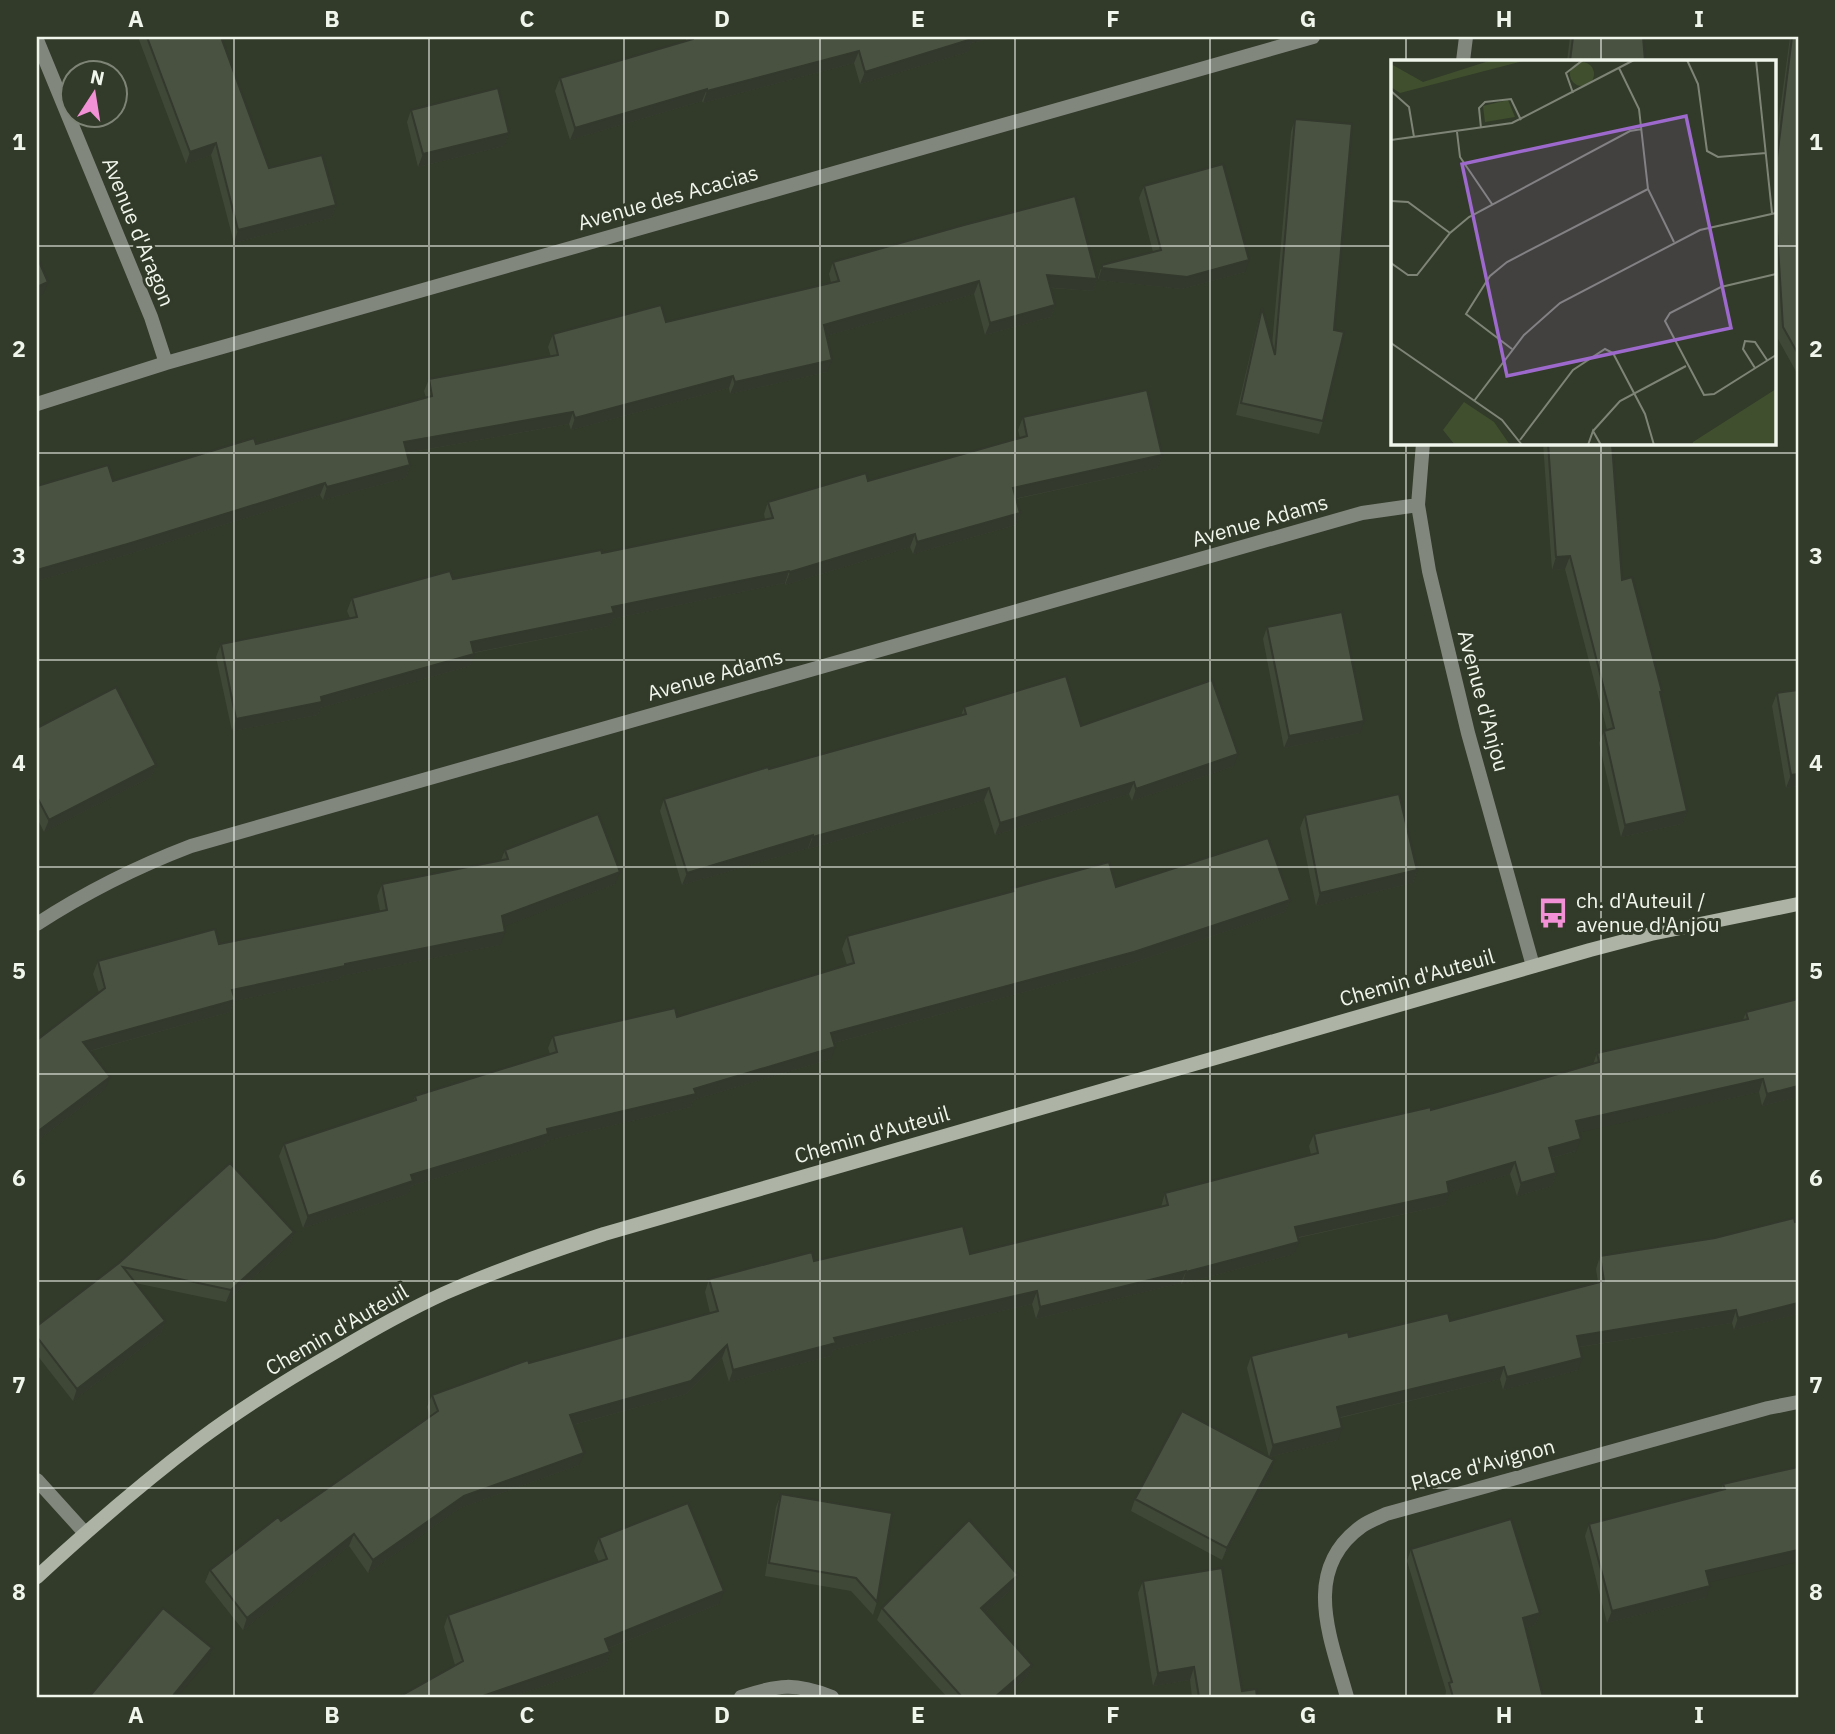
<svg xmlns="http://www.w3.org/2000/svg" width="1835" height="1734" font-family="'IBM Plex Sans',sans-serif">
<rect width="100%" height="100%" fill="#323a29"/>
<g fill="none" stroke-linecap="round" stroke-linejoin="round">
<path stroke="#82877e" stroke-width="14" d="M37,40L151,317L166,363
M1463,61L1466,37
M37,404L166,363L1313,37
M1423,443L1418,505L1429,571L1468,733L1533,966
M37,924C86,892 136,867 191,846L1362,513L1418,505
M37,1480L85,1533
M741,1697C780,1685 793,1682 832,1697
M1347,1697C1331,1639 1300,1570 1362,1526C1369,1521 1378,1518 1386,1514L1768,1408L1798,1402"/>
<path stroke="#adb4a6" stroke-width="14" d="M37,1577C89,1529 142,1483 199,1440C243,1407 290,1378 337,1351C372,1330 408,1310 445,1293C497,1270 550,1252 604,1234L1590,950L1651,934L1798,904"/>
</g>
<path fill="#3f4737" d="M138,37H221L269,168L336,205L331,218L234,243L211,155L186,164Z
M686,37H998L971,43L968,52L860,84L854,63L703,103L702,101L570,140L555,91L560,78L686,41Z
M1570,37H1643L1645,61H1567Z
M1790,37H1798V375L1778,339L1774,268V155Z
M411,110L509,133L504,146L418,167L407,122Z
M1295,119L1323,421L1319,434L1236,415L1258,321L1262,308L1272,345L1291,132Z
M1144,186L1245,272L1182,289L1098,280V278L1102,265L1153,252L1139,198Z
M833,262L1097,279L1093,291L1051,288L1055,305L1051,317L985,335L974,294L826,336L827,372L730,394L729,388L571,430L569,424L407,453L410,465L406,478L323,500L320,495L126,555L37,581V486L113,481L426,398L424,391L429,379L551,357L548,347L553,334L666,322L831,283L829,274Z
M1023,417L1162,455L1157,468L1016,499L1020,513L1016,525L913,554L910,547L785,585V583L612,619L609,626L474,653L470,666L320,708L318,715L232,731L216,657L221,644L350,618L347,611L352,598L453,579L602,553L765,519L764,514L768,502L868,481L1020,438L1018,430Z
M1543,443H1606L1622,580L1661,696L1687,811L1682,824L1621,837L1599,743L1604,731L1607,730L1565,569L1552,570Z
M1267,627L1360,733L1284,748L1263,639Z
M1777,693L1798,786L1786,788L1772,706Z
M964,707L1081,726L1234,766L1132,801L1129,794L995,835L984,800L808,849V848L682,885L660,811L664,799L961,716Z
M37,728L156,765L151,777L44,832L37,818Z
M1305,815L1417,870L1413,883L1316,906L1300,828Z
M505,850L615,884L504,926L500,945L341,976L340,979L234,1001L230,1012L90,1051L105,1089L37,1141L99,993L93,974L98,961L219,944L380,911L377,896L382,884L501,860Z
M1116,887L1290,900L1285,912L1129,964L834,1043L831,1059L693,1100L691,1107L546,1141L544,1146L411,1186L408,1194L303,1228L279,1156L284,1144L413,1101L415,1096L550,1054L548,1048L553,1036L677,1017L847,965L842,949L847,936L1012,891L1013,888Z
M1798,999V1097L1762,1106L1759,1092L1579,1132L1576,1151L1552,1158L1556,1173L1552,1186L1517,1196L1510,1174L1449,1192L1445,1205L1298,1238L1294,1254L1182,1284L1181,1283L1036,1319L1032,1304L833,1350L831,1356L729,1382L722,1358L686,1394L573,1425L579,1465L460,1508L368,1573L349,1546L243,1630L205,1582L210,1570L430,1416L427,1407L432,1395L529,1363L710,1313L705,1292L709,1279L814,1261L970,1254L1161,1207L1165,1193L1311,1155L1309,1146L1314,1134L1431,1110L1497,1092L1593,1064L1597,1053L1743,1020L1746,1012Z
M1798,1221V1314L1734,1330L1732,1323L1580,1347L1578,1370L1503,1390L1500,1379L1340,1418L1338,1440L1269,1457L1247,1368L1251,1356L1349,1337L1450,1321L1598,1282L1596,1269L1600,1256L1715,1238Z
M294,1232L289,1245L226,1302L135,1283L165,1321L161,1333L73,1401L37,1355V1326L119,1263Z
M1798,1467L1709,1582L1706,1598L1607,1623L1585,1536L1589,1524L1721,1490L1723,1484Z
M1270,1473L1222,1560L1131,1511L1135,1499Z
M781,1494L877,1602L873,1615L851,1591L765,1576L776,1507Z
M599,1538L719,1604L609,1648L610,1652L606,1665L511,1697H399L455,1665L444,1627L448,1615L599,1562L594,1551Z
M1411,1549L1540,1613L1535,1625L1525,1628L1543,1697H1445L1446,1691L1407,1561Z
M1018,1575L1014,1587L985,1613L1032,1665L1027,1677L1004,1697H947L877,1620L882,1608Z
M1143,1581L1242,1691L1257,1697H1192L1190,1680L1153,1686L1138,1593Z"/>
<path fill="#33392d" d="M968,37H998L971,43L968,52L860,84L865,72Z
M859,51L854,63L703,103L707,91Z
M707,89L702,101L570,140L575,128Z
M509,133L504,146L418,167L423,154Z
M216,143L211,155L186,164L190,152Z
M336,205L331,218L234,243L238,230Z
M1249,260L1245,272L1182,289L1098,280L1102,268Z
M1047,275L1097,279L1093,291L1043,287Z
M979,281L974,294L819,338L824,325Z
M48,282L43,294L37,297V287Z
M1055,305L1051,317L985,335L990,323Z
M832,360L827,372L730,394L735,382Z
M733,376L729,388L571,430L575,418Z
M573,412L569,424L400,454L404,442Z
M1162,455L1157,468L1009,500L1013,488Z
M410,465L406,478L323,500L327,487Z
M325,483L320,495L126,555L37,581V570Z
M1020,513L1016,525L913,554L917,542Z
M915,534L910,547L785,585L790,572Z
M1570,556L1565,569L1552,570L1556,557Z
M789,571L785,583L612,619L609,626L466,654L471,642L612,607Z
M474,654L470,666L320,708L318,715L232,731L236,719L321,697Z
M1364,721L1360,733L1284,748L1289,736Z
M1238,754L1234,766L1132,801L1136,789Z
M156,765L151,777L44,832L49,820Z
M1798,774V786L1786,788L1791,775Z
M1134,782L1129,794L995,835L1000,823Z
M989,788L984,800L808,849L813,837Z
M1687,811L1682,824L1621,837L1625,825Z
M813,835L808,848L682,885L687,873Z
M1417,870L1413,883L1316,906L1320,893Z
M620,872L615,884L497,929L502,916Z
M1290,900L1285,912L1129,964L826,1045L831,1033Z
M505,932L500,945L341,976L340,979L234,1001L230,1012L78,1054L83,1042L232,990L345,964Z
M835,1047L831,1059L693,1100L691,1107L546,1141L544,1146L411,1186L408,1194L303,1228L308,1216L411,1175L547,1129L694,1089Z
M110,1077L105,1089L37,1141V1132Z
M1763,1079L1759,1092L1572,1134L1576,1121Z
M1798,1086V1097L1762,1106L1767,1094Z
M1581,1139L1576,1151L1544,1160L1549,1148Z
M1515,1162L1510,1174L1443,1194L1447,1182Z
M1556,1173L1552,1186L1517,1196L1521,1183Z
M1449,1193L1445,1205L1290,1239L1295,1227Z
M294,1232L289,1245L226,1302L231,1290Z
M1299,1242L1294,1254L1182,1284L1186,1272Z
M1186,1271L1181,1283L1036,1319L1040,1307Z
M1037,1291L1032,1304L833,1350L831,1356L729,1382L733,1370L834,1338Z
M1798,1303V1314L1734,1330L1738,1318Z
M1736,1310L1732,1323L1572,1348L1577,1336Z
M165,1321L161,1333L73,1401L77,1389Z
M727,1345L722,1358L686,1394L565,1427L570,1415Z
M1582,1358L1578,1370L1503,1390L1507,1377Z
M1504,1367L1500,1379L1333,1419L1337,1407Z
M1342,1428L1338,1440L1269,1457L1273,1445Z
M584,1453L579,1465L460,1508L368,1573L373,1560L464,1496Z
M1274,1460L1270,1473L1222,1560L1227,1548Z
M354,1534L349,1546L243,1630L247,1618Z
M1798,1550V1562L1702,1584L1706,1571Z
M1018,1575L1014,1587L976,1621L981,1608Z
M1710,1586L1706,1598L1607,1623L1612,1611Z
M724,1591L719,1604L601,1651L605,1639Z
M1540,1613L1535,1625L1518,1630L1523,1618Z
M212,1648L208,1661L177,1697H172Z
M610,1652L606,1665L511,1697H483V1696Z
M1032,1665L1027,1677L1004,1697H995Z
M1194,1667L1190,1680L1153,1686L1158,1673Z"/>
<path fill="#495240" stroke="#33392d" stroke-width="2" d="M147,37H221L269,168L322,155L336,205L238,230L216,143L190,152Z
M693,37H971L972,39L865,72L859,51L707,91V89L575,128L560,78L693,39Z
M1573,37H1643L1645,61H1570Z
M1792,37H1798V354L1783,327L1774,182Z
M498,88L509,133L423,154L411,110Z
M1295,119L1352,124L1334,330L1344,332L1323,421L1241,403L1262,308L1275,355Z
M1223,164L1249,260L1187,277L1102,268V265L1161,250L1144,186Z
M1075,196L1097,279L1047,275L1055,305L990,323L979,281L824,325L832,360L735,382L733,376L575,418L573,412L404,442L410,465L327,487L325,483L131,543L37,570V486L108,465L113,481L254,438L256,444L432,396L429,379L558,355L553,334L661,305L666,322L839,281L833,262L964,225Z
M37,257L48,282L37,287Z
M1147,390L1162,455L1013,488L1020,513L917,542L915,534L790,572L789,571L612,607L614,613L471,642L474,654L321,697L322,702L236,719L221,644L357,617L352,598L450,571L453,579L601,550L602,553L773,518L768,502L866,473L868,481L1027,436L1023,417Z
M1548,443H1606V445L1612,444L1622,580L1632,577L1662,692H1660L1687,811L1625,825L1604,731L1614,728L1570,556L1556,557Z
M1342,612L1364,721L1289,736L1267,627Z
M1066,676L1081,726L1212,680L1238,754L1136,789L1134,782L1000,823L989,788L813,837V835L687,873L664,799L768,767L769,769L966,714L964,707Z
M116,687L156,765L49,820L37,797V728Z
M1798,690V774L1791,775L1777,693Z
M1399,794L1417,870L1320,893L1305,815Z
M598,814L620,872L502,916L505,932L345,964V966L232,990L235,1000L83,1042L110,1077L37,1132V1040L105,988L98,961L215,929L219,944L387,910L382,884L508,859L505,850Z
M1268,838L1290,900L1134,952L831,1033L835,1047L694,1089L696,1094L547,1129L548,1134L411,1175L413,1181L308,1216L284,1144L416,1100L415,1096L557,1052L553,1036L675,1008L677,1017L854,963L847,936L1014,891L1013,888L1109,862L1116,887Z
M1798,999V1086L1767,1094L1763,1079L1576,1121L1581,1139L1549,1148L1556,1173L1521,1183L1515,1162L1447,1182L1449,1193L1295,1227L1299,1242L1186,1272V1271L1040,1307L1037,1291L834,1338L836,1343L733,1370L727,1345L691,1381L570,1415L584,1453L464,1496L373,1560L354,1534L247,1618L210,1570L278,1517L281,1521L438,1411L432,1395L528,1360L529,1363L718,1311L709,1279L812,1252L814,1261L963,1226L970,1254L1168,1205L1165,1193L1318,1153L1314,1134L1431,1107V1110L1497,1092L1599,1062L1597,1053L1748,1019L1746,1012Z
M230,1163L294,1232L231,1290L123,1267L165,1321L77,1389L37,1337V1326L119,1263Z
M1794,1218L1795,1222L1798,1221V1303L1738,1318L1736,1310L1577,1336L1582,1358L1507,1377L1504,1367L1337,1407L1342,1428L1273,1445L1251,1356L1348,1332L1349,1337L1448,1313L1450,1321L1604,1281L1600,1256L1715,1238Z
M1182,1411L1274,1460L1227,1548L1135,1499Z
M1798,1467V1550L1706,1571L1710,1586L1612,1611L1589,1524L1725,1489L1723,1484Z
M781,1494L892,1513L877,1602L856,1578L769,1563Z
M688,1503L724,1591L605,1639L610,1652L483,1696L484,1697H399L463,1661L448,1615L607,1559L599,1538Z
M1511,1519L1540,1613L1523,1618L1543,1697H1453L1449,1683L1452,1682L1411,1549Z
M969,1520L1018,1575L981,1608L1032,1665L995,1697H962L882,1608Z
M1222,1568L1242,1691L1256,1689L1257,1697H1199L1194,1667L1158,1673L1143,1581Z
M163,1608L212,1648L172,1697H89Z"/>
<path fill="none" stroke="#f1f6ec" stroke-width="2" stroke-opacity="0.55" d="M234,37V1697M429,37V1697M624,37V1697M820,37V1697M1015,37V1697M1210,37V1697M1406,37V61M1601,37V61M37,246H1392M1774,246H1798M1406,443V1697M1601,443V1697M37,453H1798M37,660H1798M37,867H1798M37,1074H1798M37,1281H1798M37,1488H1798"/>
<defs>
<g id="bus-bare" transform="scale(2.415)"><path d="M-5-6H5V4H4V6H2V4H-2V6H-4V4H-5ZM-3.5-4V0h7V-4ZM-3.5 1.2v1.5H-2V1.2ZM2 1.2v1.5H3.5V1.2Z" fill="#f391d6" stroke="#323a29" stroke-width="2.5" paint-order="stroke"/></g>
</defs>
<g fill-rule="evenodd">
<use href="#bus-bare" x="1553" y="913"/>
</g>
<g text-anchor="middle" stroke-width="6" stroke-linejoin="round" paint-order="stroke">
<g font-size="21" fill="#f1f6ec" stroke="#323a29">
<text transform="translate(668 198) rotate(-16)" y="7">Avenue des Acacias</text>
<text transform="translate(138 232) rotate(68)" y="7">Avenue d'Aragon</text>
<text transform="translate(1260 521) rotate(-16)" y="7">Avenue Adams</text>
<text transform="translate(715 675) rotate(-16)" y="7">Avenue Adams</text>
<text transform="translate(1483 701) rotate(75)" y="7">Avenue d'Anjou</text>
<text transform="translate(1417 978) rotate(-16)" y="7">Chemin d'Auteuil</text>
<text transform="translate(872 1135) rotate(-16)" y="7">Chemin d'Auteuil</text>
<text transform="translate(337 1330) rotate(-30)" y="7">Chemin d'Auteuil</text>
<text transform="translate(1483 1465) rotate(-15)" y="7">Place d'Avignon</text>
</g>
<g font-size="21" fill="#f1f6ec" stroke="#323a29" text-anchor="start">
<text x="1576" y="908">ch. d'Auteuil /<tspan x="1576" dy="24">avenue d'Anjou</tspan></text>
</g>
</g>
<g transform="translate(1391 60)">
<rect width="385" height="385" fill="#323a29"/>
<path d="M101,0H136L9,33L0,27V4L32,22ZM179 14a12 12 0 1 1 24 0a12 12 0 1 1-24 0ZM117,40L124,57L94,62L92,46ZM385,329V385H301L302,382ZM73,342L103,362L119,385H64L52,370Z" fill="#40502e"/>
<path fill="none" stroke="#7e8577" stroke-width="2" d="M296,0L307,24L316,91L327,97L375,93M365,0L381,153M228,8L248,49L257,129L283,182M0,31L18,47L23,77M182,33L175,13L192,0M90,68L88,48L94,42L120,39L130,60M66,72L69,97L101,144M0,80L121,63L243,0M0,141L17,142L59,173M0,203L17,215H26L59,173L78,157L239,71L251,69M385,214L330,227L279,253L274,261L313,335L323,334L385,295M0,283L111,360L131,385M121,289L75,254L99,216L116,202L257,129M364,308L352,289L354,281L364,282L376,300M83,341L133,275L169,243L309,170L385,153M202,371L229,341L295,306M129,380L182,310L214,289L222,293L254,354L263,385M197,385L202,371L210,385"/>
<path fill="#9e69cc" fill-opacity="0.15" stroke="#9e69cc" stroke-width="3.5" d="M295,56L340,268L116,316L71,104Z"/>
<rect width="385" height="385" fill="none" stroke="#f1f6ec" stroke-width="3.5"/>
</g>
<rect width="1835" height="1734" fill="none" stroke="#323a29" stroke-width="77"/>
<g transform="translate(94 94) rotate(12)"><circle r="33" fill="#323a29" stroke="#7e8577" stroke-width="2"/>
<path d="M0-5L12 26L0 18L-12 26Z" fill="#f391d6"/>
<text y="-10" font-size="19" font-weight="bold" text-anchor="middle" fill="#f1f6ec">N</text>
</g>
<rect x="38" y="38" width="1759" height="1658" fill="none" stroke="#f1f6ec" stroke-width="2.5"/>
<g font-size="23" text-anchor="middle" font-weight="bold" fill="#f1f6ec">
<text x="136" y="27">A</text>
<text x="332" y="27">B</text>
<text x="527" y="27">C</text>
<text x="722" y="27">D</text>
<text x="918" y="27">E</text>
<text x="1113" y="27">F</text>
<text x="1308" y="27">G</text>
<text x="1504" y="27">H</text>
<text x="1699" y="27">I</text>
<text x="19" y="150">1</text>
<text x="1816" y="150">1</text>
<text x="19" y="357">2</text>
<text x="1816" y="357">2</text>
<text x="19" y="564">3</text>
<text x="1816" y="564">3</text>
<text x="19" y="771">4</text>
<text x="1816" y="771">4</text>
<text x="19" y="979">5</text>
<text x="1816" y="979">5</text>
<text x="19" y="1186">6</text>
<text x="1816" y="1186">6</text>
<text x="19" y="1393">7</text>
<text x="1816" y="1393">7</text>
<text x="19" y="1600">8</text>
<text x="1816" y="1600">8</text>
<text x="136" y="1723">A</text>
<text x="332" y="1723">B</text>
<text x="527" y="1723">C</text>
<text x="722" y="1723">D</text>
<text x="918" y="1723">E</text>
<text x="1113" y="1723">F</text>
<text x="1308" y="1723">G</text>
<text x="1504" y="1723">H</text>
<text x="1699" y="1723">I</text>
</g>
</svg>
